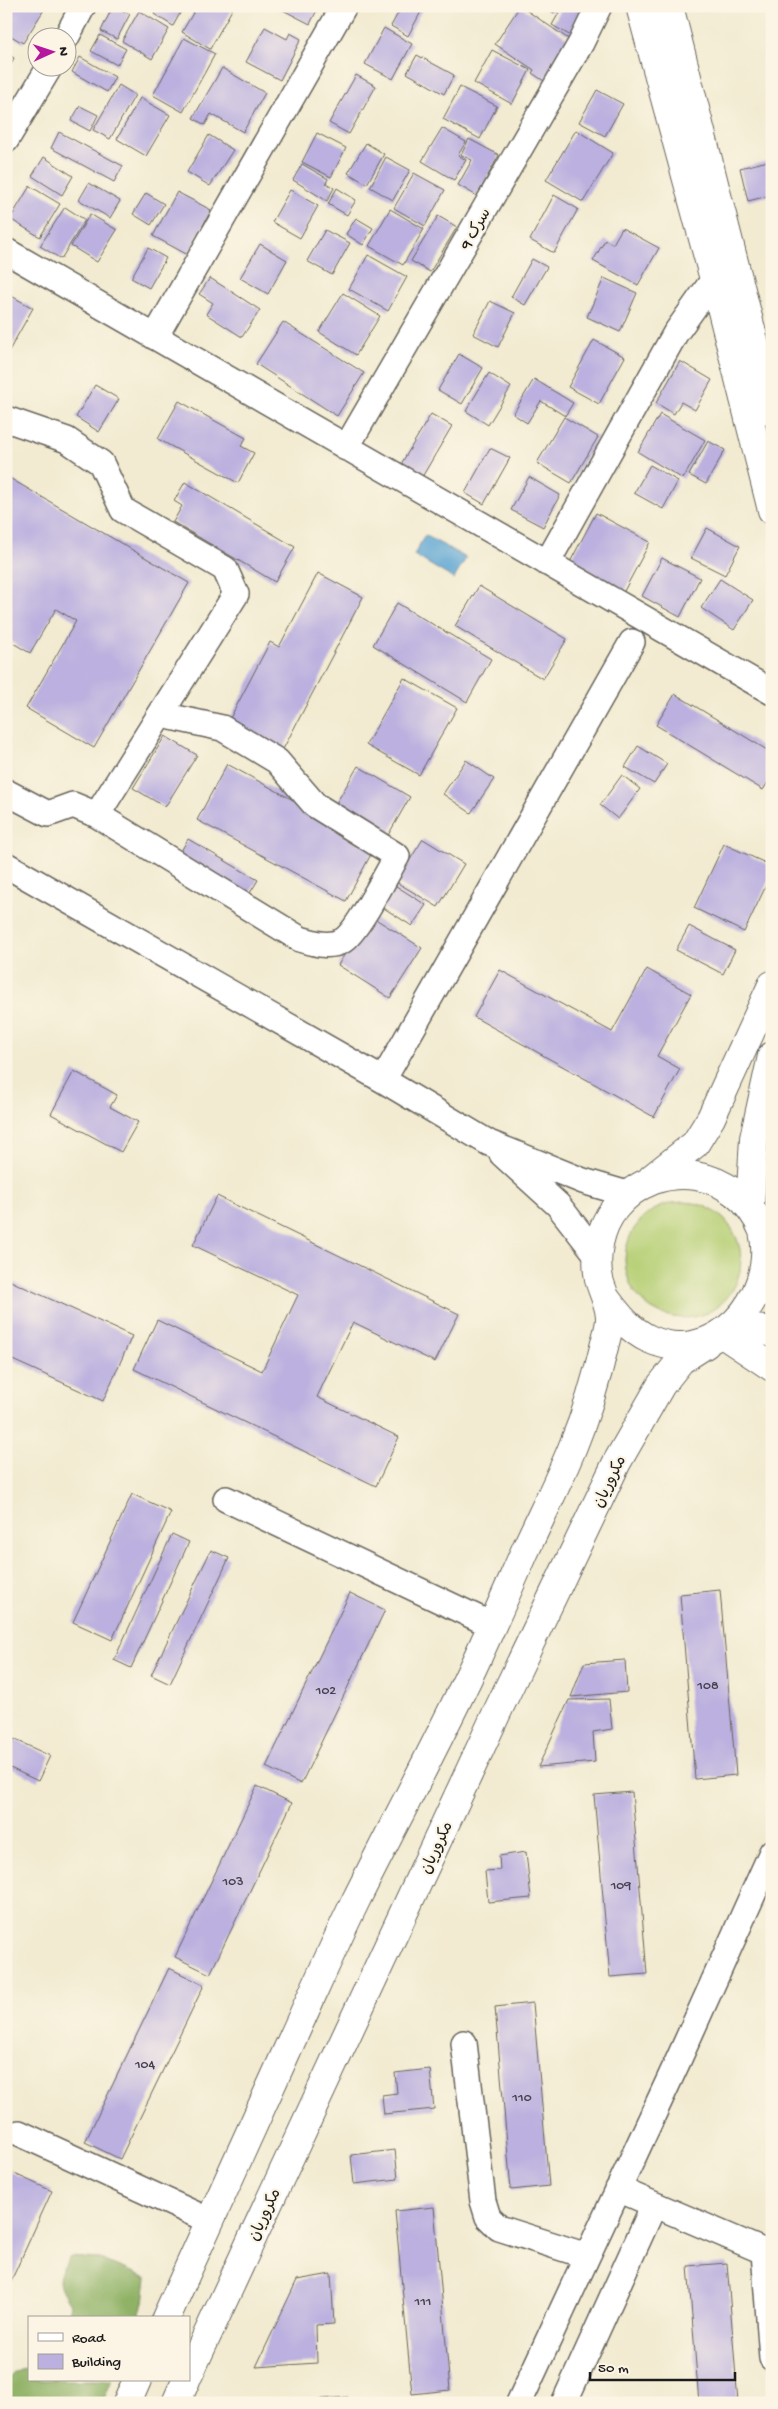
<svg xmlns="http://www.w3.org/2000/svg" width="778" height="2409" font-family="'Gochi Hand','Playpen Sans Arabic',sans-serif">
<rect width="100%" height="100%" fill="#fcf5e5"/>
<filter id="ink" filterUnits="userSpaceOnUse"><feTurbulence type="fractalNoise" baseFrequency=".02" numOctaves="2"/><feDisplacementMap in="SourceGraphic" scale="10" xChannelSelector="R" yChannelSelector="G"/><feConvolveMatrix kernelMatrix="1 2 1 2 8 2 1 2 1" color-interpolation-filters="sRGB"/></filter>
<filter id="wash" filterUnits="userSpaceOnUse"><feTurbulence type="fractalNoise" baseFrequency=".0096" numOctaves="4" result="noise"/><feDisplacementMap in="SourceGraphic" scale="20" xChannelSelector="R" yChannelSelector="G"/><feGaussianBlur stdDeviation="1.12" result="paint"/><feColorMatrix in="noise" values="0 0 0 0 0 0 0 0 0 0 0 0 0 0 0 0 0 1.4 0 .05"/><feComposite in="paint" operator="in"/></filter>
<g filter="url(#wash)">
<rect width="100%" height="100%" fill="#f2ebd1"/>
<path fill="#b6cf74" stroke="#697648" d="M625 1260a58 58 0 1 1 116 0a58 58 0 1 1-116 0Z"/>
<path fill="#90b266" stroke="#566741" d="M70,2257L99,2259L147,2278L144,2302L138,2318H67L70,2304C55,2280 56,2280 70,2257Z
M29,2366V2380H112L102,2403H6V2380L12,2374Z"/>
<path fill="#5ba5d3" stroke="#3c6078" d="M425,535L466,558L454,579L414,555Z"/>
<g id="blocks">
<path fill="#bbb0df" d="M6,6H41L45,8L23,43L6,33Z
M113,6L130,14L117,39L101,31Z
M159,6H184L173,26L154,14Z
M197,6H234L210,49L182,32Z
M283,6H319L310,24L281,9Z
M402,6H424L408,36L391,26Z
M520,6L573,42L547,83L532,73L534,70L495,44Z
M542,6H557L554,13Z
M563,6H588L571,36L552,25Z
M139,11L169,29L152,59L122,41Z
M265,27L287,39L290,33L301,39L280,80L246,62Z
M384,28L412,44L393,79L365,64Z
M100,35L126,49L117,65L91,51Z
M184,38L215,54L183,112L153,95Z
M492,50L530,70L512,104L474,83Z
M6,53L14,58L6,73Z
M417,55L454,75L444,94L407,73Z
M80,57L115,77L107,92L72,72Z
M222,68L265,93L243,132L211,114L205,125L193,118Z
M356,75L376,86L349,134L329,123Z
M119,85L135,95L110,139L93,130Z
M460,87L497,106L480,139L443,119Z
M597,90L623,104L605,136L579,122Z
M140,98L170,115L146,156L117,139Z
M80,106L98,115L90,131L71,121Z
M442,128L466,142L458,155L466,160L454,180L422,161Z
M576,130L613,153L583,202L546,180Z
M59,132L123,166L114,182L51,148Z
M317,133L346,148L331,177L302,162Z
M209,135L233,150L210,186L187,172Z
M469,139L499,155L477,196L458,185L472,160L461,155Z
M366,143L384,154L367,184L348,173Z
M44,157L73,176L62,195L32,176Z
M386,157L410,170L393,200L370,187Z
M772,160V195L748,201L740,168Z
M302,164L328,179L326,183L334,188L327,201L293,180Z
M414,173L445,190L425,226L394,208Z
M89,183L120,201L110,218L79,200Z
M30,186L60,204L40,237L10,219Z
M337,188L356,200L347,215L328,204Z
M290,190L318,206L300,238L272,222Z
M177,192L211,210L188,255L153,236Z
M146,193L164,204L151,225L133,214Z
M554,195L578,209L554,253L530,240Z
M65,207L85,220L61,259L40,246Z
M390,209L424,229L403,265L369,246Z
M90,214L117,230L97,262L71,246Z
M438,216L457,227L430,272L411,261Z
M356,218L373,228L363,245L346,234Z
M622,228L659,248L638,285L593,261L605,240L613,244Z
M325,230L350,243L332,275L307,261Z
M260,244L287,260L268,294L240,278Z
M148,248L166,258L149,288L131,278Z
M368,255L407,277L388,311L349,289Z
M532,259L547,267L525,305L511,297Z
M210,278L260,310L242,337L206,314L213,303L199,294Z
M604,278L637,293L620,332L587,317Z
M6,293L33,308L6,356Z
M343,293L380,316L356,355L319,332Z
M490,301L515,313L498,347L473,334Z
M283,322L364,373L337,416L256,364Z
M594,340L625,357L599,404L568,387Z
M459,354L483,368L462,404L438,390Z
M680,361L712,380L695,410L681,402L674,414L656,403Z
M489,373L511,387L488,425L466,411Z
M534,379L573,403L565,416L541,401L527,423L513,414Z
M95,385L119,399L99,432L76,417Z
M179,401L246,438L241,446L254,453L238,483L158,439Z
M431,414L452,426L422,477L401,464Z
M660,414L705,440L683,479L638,452Z
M564,417L598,437L571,483L537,463Z
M708,441L725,450L706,484L689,475Z
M490,448L510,458L484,504L465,493Z
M650,465L678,481L663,509L634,493Z
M6,476L189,583L94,748L26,708L76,621L56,609L30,653L6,639Z
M529,477L560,495L543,527L511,510Z
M185,482L295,547L275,582L173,522L182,506L174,501Z
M596,513L650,542L623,593L569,564Z
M707,528L740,546L725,575L691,558Z
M662,558L700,578L680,617L642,596Z
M318,573L363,597L280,755L226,726L270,642L279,647Z
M720,579L753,600L734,630L701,608Z
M479,586L567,639L543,679L455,626Z
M397,603L491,659L467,702L373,645Z
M404,678L457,708L419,775L366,745Z
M675,694L772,753V776L763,790L656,725Z
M165,736L197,755L165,807L133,788Z
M638,746L667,764L654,784L625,767Z
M466,760L494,779L471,813L443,794Z
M227,764L376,845L346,901L197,820Z
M358,766L410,797L387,837L334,807Z
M622,775L640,789L618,819L600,805Z
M188,839L258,880L245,901L176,860Z
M423,839L464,864L438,907L396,882Z
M724,844L772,866V873L744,932L694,908Z
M393,884L426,905L412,926L379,905Z
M369,915L422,948L390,998L338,965Z
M689,926L735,950L723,974L676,950Z
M647,969L691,994L657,1056L680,1069L654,1117L474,1017L500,970L612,1032Z
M74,1071L117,1095L110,1107L138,1122L121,1152L51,1114Z
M217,1196L459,1314L435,1362L353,1322L317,1397L399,1437L376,1486L134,1369L157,1320L262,1371L298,1295L193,1245Z
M6,1279L132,1336L103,1401L6,1357Z
M132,1494L171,1512L112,1640L73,1622Z
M172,1534L189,1542L131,1668L114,1660Z
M211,1550L229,1558L170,1684L151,1675Z
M720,1590L736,1775L695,1779L680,1594Z
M350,1593L385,1610L301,1784L266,1767Z
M625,1660L627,1692L571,1697L584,1663Z
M609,1699L612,1729L593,1732L595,1762L538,1767L569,1700Z
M14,1739L50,1756L38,1781L6,1766V1755Z
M257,1786L292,1803L210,1974L175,1957Z
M632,1792L647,1974L610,1977L594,1795Z
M526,1852L531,1898L488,1902L485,1871L500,1870L499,1856Z
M169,1968L204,1985L120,2159L85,2142Z
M533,2003L549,2186L511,2190L495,2007Z
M430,2069L434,2109L384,2114L382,2095L397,2093L395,2073Z
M395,2150L398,2179L354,2184L351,2155Z
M6,2170L52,2191L6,2292Z
M434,2207L450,2390L412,2394L395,2211Z
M727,2263L738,2403H699L688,2266Z
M331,2274L334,2324L316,2325L317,2363L256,2367L297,2280Z
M348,2397V2403H311V2400Z"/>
</g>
</g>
<g filter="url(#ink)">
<use href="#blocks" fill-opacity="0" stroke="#67645b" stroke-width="1"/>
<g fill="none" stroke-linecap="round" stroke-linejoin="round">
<g stroke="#67645b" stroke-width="28">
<path id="minor" d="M66,38L83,6
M6,140L49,68
M6,251L772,692
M155,337L344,6
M6,419L67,440L101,463L123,510L225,569L236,594L97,815
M346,448L581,43L599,6
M547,563L675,334L714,279L730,274
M6,792L48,814L73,805L97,815L300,939C314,943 329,948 342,941C357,933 387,873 397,856L315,805L277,761L222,728L162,715
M6,865L383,1080L489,1143L583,1181L627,1194
M383,1080L632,642
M502,1154L558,1205L597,1255
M226,1499L492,1625
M464,2043L483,2201L488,2217L499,2228L587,2256
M19,2133L210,2221
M618,2189L772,2255
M764,2252L772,2358
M519,2403L677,2063L772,1852
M564,2403L654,2205"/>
</g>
<g stroke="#67645b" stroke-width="30">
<path id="major" d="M640,6L714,279L772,510
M669,6L772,412
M652,1178L695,1144L711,1118L772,985
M750,1207L754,1138L772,1056
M737,1327L764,1330L772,1333
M724,1335L772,1367
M166,2318C207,2227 248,2136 289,2046C311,1998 332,1949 355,1902C392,1828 431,1755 467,1680C487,1638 506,1594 525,1551C541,1516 559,1481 573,1446C587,1412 597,1378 605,1343C607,1335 610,1326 610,1318C610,1304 602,1292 599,1279C594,1255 600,1227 615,1208C658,1155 738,1168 763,1231C778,1298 714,1369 649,1339C630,1330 619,1316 607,1300
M189,2374L499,1708L617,1462L661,1385L681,1360L706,1344
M127,2403L137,2380
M176,2403L186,2380"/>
</g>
<use href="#minor" stroke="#fff" stroke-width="25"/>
<use href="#major" stroke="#fff" stroke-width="28"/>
</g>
</g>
<g text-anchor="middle" stroke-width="4.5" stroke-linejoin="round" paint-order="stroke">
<g font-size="14" fill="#44414d">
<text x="708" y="1689">108</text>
<text x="326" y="1694">102</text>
<text x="233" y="1885">103</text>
<text x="621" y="1889">109</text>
<text x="145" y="2068">104</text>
<text x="522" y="2101">110</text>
<text x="423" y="2305">111</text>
</g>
<g font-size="16" fill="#1c1c1c" stroke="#fcf5e5">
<text transform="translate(474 228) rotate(-60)" y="6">سرک 9</text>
<text transform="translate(608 1481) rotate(-64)" y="6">مکروریان</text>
<text transform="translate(435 1847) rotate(-65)" y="6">مکروریان</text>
<text transform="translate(263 2214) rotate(-65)" y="6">مکروریان</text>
</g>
</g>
<rect width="778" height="2409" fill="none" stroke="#fcf5e5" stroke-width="25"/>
<rect x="28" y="2316" width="162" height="65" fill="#fcf5e5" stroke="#a29e95"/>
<rect x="38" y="2333" width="25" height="8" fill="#ffffff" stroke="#a29e95"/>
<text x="72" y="2342" font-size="15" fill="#1c1c1c">Road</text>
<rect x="38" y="2354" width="25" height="15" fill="#bbb0df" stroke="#a29e95"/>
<text x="72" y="2366" font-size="15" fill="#1c1c1c">Building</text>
<g transform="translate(52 52) rotate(87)"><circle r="24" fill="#fcf5e5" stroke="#a29e95"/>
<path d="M0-4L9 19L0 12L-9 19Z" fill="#b5179e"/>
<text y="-8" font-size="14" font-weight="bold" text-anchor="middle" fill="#1c1c1c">N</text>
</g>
<path d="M590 2372v8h145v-8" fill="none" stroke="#1c1c1c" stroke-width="2.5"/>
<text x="598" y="2372" font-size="15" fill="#1c1c1c" stroke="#fcf5e5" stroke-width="4" paint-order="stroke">50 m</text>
</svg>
